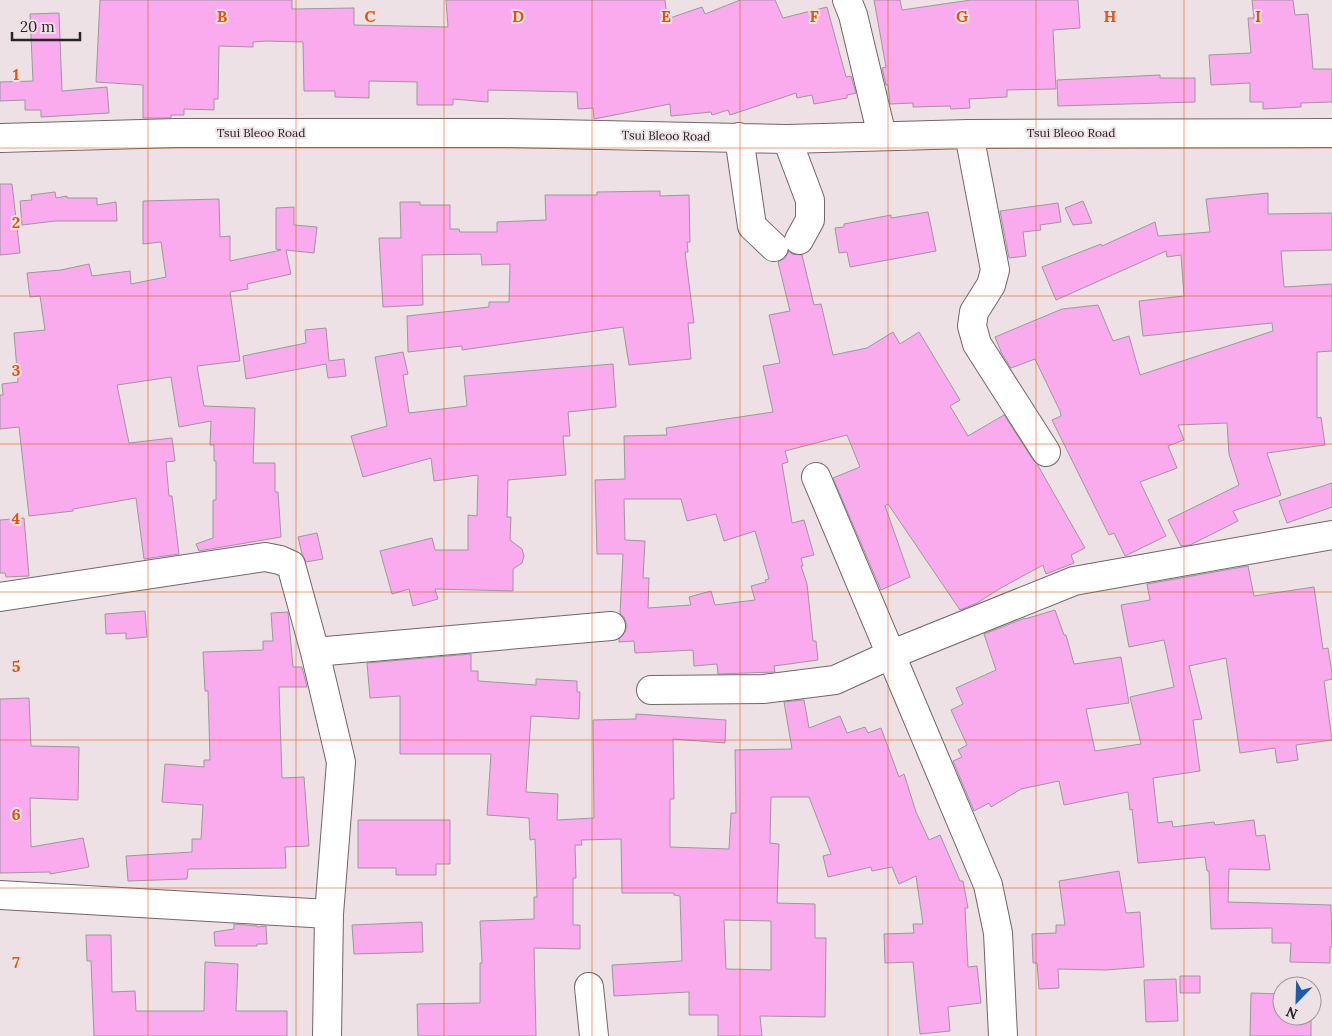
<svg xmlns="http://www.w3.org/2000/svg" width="1332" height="1036" font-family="Lora,serif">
<rect width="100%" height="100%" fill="#eee1e6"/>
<path fill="#f9abee" stroke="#a0969e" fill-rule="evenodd" d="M100,0H292V9L354,8V25L448,27L446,0H665L667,19L702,7L705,14L740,0H775L783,18L827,7L846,77L851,76L856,93L847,95V98L814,104L812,95L797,98L796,93L730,115L728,110L712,115L711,112L671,116L670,104L594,119L593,108L578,109L577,92L488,90V102L453,99V105H417V82L369,81V98L335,97V91H304L303,42L266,41L253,42V47L219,46L218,99H214V110L184,109V115H171V118H143V85L96,82Z
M874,0H900L902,10L971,0H1078L1080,28L1053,30L1056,89L1007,90V97L969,99L970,108L951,109L950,106L913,107V103L890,104L888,85H886L882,68L886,67Z
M1252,0H1293L1295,15L1308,14L1313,69H1332V102L1301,103V107L1263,109V102H1250V83L1211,85L1209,55L1251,53L1248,18H1254Z
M59,13L62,91L107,87L109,113L41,117V110H25V100L0,101V82L33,81L30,14Z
M1160,75V78H1195V102L1058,106L1057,80Z
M0,184H12L20,253L0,255Z
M660,191V196L689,195L690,242H687L688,252H685L694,323H688L691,359L629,365L623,327L462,350V346L408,352L407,316L489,307V302H509L510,264L482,265L481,254L422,255L423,305L383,307L379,238H401L400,202H420V205H450V229H459L460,232H497V222L546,220L545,195H597V192Z
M55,192L56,198L67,196V198H97V205L116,202L117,221H55L22,225L20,201L32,200L31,195Z
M1268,193V214L1332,213V250L1281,251L1284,287L1332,284V351L1317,352V418L1321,417L1325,445L1267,453L1281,495L1233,511L1238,521L1190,545L1181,546L1168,520L1239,485L1229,454L1227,423L1178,425L1184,440L1168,446L1177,468L1140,482L1166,536L1125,556L1114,533L1109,535L1052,420L1061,416L1060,411L1035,359L1011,368L1002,354L995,337L1062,309L1098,305L1113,341L1129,336L1140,375L1273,331L1272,323L1143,336L1139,301L1184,296L1181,255L1167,257L1166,251L1056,300L1042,267L1101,244L1102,246L1155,222L1158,236L1210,232L1206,199Z
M219,199L220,237L230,236V261L281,250L276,249V208L294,207V225L317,227L314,253L286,250L291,274L247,284L248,289L230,292L240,361L197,366L204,406L255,408L253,463H275V492H278L281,537L199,551L196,544L213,538V500H216V461H214V445H210L211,421L179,427L171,377L117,385L129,443L172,438L175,461L166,462L169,496H172L179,554L144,559L136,498L73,509V511L29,516L19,427L0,429V395H3L2,384L18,382L14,333L45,330L40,296L30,297L27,273L61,270L89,264L92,276L130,271L131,284L166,277L161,242L143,244V201Z
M1083,201L1092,223L1073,225L1065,208Z
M1058,203L1061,222L1040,225L1041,230L1023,232L1026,256L1009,258L1000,211Z
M928,212L936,251L850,267L847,252L839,253L835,228L844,227V224L891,215V218Z
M789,251L792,254L802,255L814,305L821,304L833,355L867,348L893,332L900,344L919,332L960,400L950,406L968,436L1004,415L1033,460L1037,464L1085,548L1071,555L1074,563L1046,574L1043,565L999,589L977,603L960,610L888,504L885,506L910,577L881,590L833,478L860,467L847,435L785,451L788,462L782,464L792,523L804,520L814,555L801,558L803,566H801L807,584L813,641H816L818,660L774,666L775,672L718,674L717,664L694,666L693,650L635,653L634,641L619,642V639L625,632L627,625L624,617L620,614L623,554H597L595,480L625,479L624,436L667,435L666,428L773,412L763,366L780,363L769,315L790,311L778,262L785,258ZM624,499H681L687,521L716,514L724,541L755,531L769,579L765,580L766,582L751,586L755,600L715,605L711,591L689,597L691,605L648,608L649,578H643L645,541L625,540Z
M326,328L329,361L344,359L346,376L328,378L326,364L246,379L243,356L306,343L305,330Z
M403,352L408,374L403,375L409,413L467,406L464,376L613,364L616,407L568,412L570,436H563L566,475L508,480L507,517H511L510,540L522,549L524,556L522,563L513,569V591L435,589L438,599L413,606L409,589L392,594L380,551L432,538L435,550H468V515L477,516L478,475L434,481L431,458L363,477L351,436L387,426L375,357Z
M1332,483V507L1287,523L1279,501Z
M24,518L29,576L6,577L5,573H0V520Z
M317,533L323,559L306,562L302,554L298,537Z
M1248,566L1254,596L1314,587L1323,649L1328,648L1332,673V679L1324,681L1332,740L1296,745L1298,760L1277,763L1275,748L1240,753L1226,658L1189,666L1202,719L1193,720L1200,771L1153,778L1158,823L1172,821L1173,827L1214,822L1215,825L1254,820L1256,836L1265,835L1270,870L1229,869L1228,902L1331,905L1332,947H1330V963L1290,962L1291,943H1272V928L1211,929L1209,871H1207L1205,857L1138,863L1132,809L1130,810L1128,792L1064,805L1059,781L1021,789L991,807L989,803L974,811L953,761L962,757L958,750L967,745L951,710L963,704L956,688L996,670L984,634L1025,618V619L1055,610L1064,635H1066L1074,664L1121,657L1129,703L1086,709L1095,751L1141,744L1130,697L1174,687L1164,640L1129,647L1121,605L1150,600L1147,584Z
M145,611L147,637L126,639V633L106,634L105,614Z
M288,612L293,667H302L307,687H279L282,778L304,777L309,846L285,847L286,868L188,869L187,879L128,881L126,856L192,852V839H201L203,805L162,802L165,764L204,767V760H210L208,691H205L203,652L263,650V641H273L271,613Z
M471,654V671H478V681L536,685V679L577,681V692H580L579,719L531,716L526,792L558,794L557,820L594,818L593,720L636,719V714L726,720L725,743L673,739L674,799H670V847L729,849L731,813H736L735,750L792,749L784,702L804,700L809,728L840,716L847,733L865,727L868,733L881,728L899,777L904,774L916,812L929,840L940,835L960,881H963L968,908H965L968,967L977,966L981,1003L948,1007L950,1031L920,1034L913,962L885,963L884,934L914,933L913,924H923L916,876L899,884L892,867L872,871L871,867L828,877L823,856L831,854L809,797H771L770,843L779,844L777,903L815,904V938H826L825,1017L760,1016L762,1036H718V1015H689V992L614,996L612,965L682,961L680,896L674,895V893H622L621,839L581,840L582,845H575L576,878H573V925H580V949L534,948L536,1036H418L417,1004L480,1003V963H482L480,921L534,919V897H537L535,839L530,840L529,818L487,815L491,754H400V696L370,698L367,663ZM724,920L771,921V970L726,969Z
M29,698L31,746L79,747L78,800L30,798L31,847L83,838L89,867L50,874V872L0,873V699Z
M358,820H450V864H436V875H396V868H358Z
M1119,871L1126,913L1140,912L1144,967L1106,970L1058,969L1059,988L1039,989L1037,963H1033L1032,934L1056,933V925H1065L1059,881Z
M422,922L423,952L354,954L352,925Z
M234,924L257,926V927L266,926L267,944H257V946H215L214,932L234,929Z
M86,935H111L112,992L135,991L136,1011H204L205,962L238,964L236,1011H287V1036H94L91,961H87Z
M1180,976H1200V993H1180Z
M1176,979L1178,1021L1146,1022L1144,980Z
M1251,993L1282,994V1016H1311V1036H1250Z"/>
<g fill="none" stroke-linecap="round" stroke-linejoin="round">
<g stroke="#72676b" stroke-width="30">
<path id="minor" d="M847,0L853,15L882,136
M969,134L995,270L991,285L974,312L972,326L977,344L1046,452
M739,137L752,226L774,247
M0,138L177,133H504L787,139L969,134L1332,133
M787,139L810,200V220L799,240
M816,477L988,885L998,933L1003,1036
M0,597L265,557L280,560L291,565L315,652L341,762L329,914L327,1036
M315,652L611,626
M651,690L763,689L835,680L890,655L1074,581L1332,535
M0,895L329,914
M589,987L594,1036"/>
</g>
<use href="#minor" stroke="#fff" stroke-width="28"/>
</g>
<path fill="none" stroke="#de560d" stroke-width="1" stroke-opacity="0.55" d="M148,0V1036M296,0V1036M444,0V1036M592,0V1036M740,0V1036M888,0V1036M1036,0V1036M1184,0V1036M0,148H1332M0,296H1332M0,444H1332M0,592H1332M0,740H1332M0,888H1332"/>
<g text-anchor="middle" stroke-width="4" stroke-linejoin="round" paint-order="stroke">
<g font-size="12" fill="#292426" stroke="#eee1e6">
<text x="261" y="137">Tsui Bleoo Road</text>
<text x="1071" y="137">Tsui Bleoo Road</text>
<text transform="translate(666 136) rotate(1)" y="4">Tsui Bleoo Road</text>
</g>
</g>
<g font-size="16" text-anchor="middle" font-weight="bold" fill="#de560d" stroke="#eee1e6" stroke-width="4" stroke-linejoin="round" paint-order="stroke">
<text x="222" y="22">B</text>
<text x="370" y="22">C</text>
<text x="518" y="22">D</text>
<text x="666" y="22">E</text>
<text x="814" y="22">F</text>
<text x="962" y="22">G</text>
<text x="1110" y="22">H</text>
<text x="1258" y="22">I</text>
<text x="16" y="80">1</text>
<text x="16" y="228">2</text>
<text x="16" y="376">3</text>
<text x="16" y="524">4</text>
<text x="16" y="672">5</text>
<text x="16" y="820">6</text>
<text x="16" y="968">7</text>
</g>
<g transform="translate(1297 1001) rotate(203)"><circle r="24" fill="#eee1e6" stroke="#9f9599"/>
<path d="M0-4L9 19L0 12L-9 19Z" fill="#1d5cad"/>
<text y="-8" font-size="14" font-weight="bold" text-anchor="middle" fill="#292426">N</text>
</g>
<path d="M12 32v8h68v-8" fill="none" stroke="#292426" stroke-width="2.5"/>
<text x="20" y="32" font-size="15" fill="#292426" stroke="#eee1e6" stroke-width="4" paint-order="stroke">20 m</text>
</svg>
